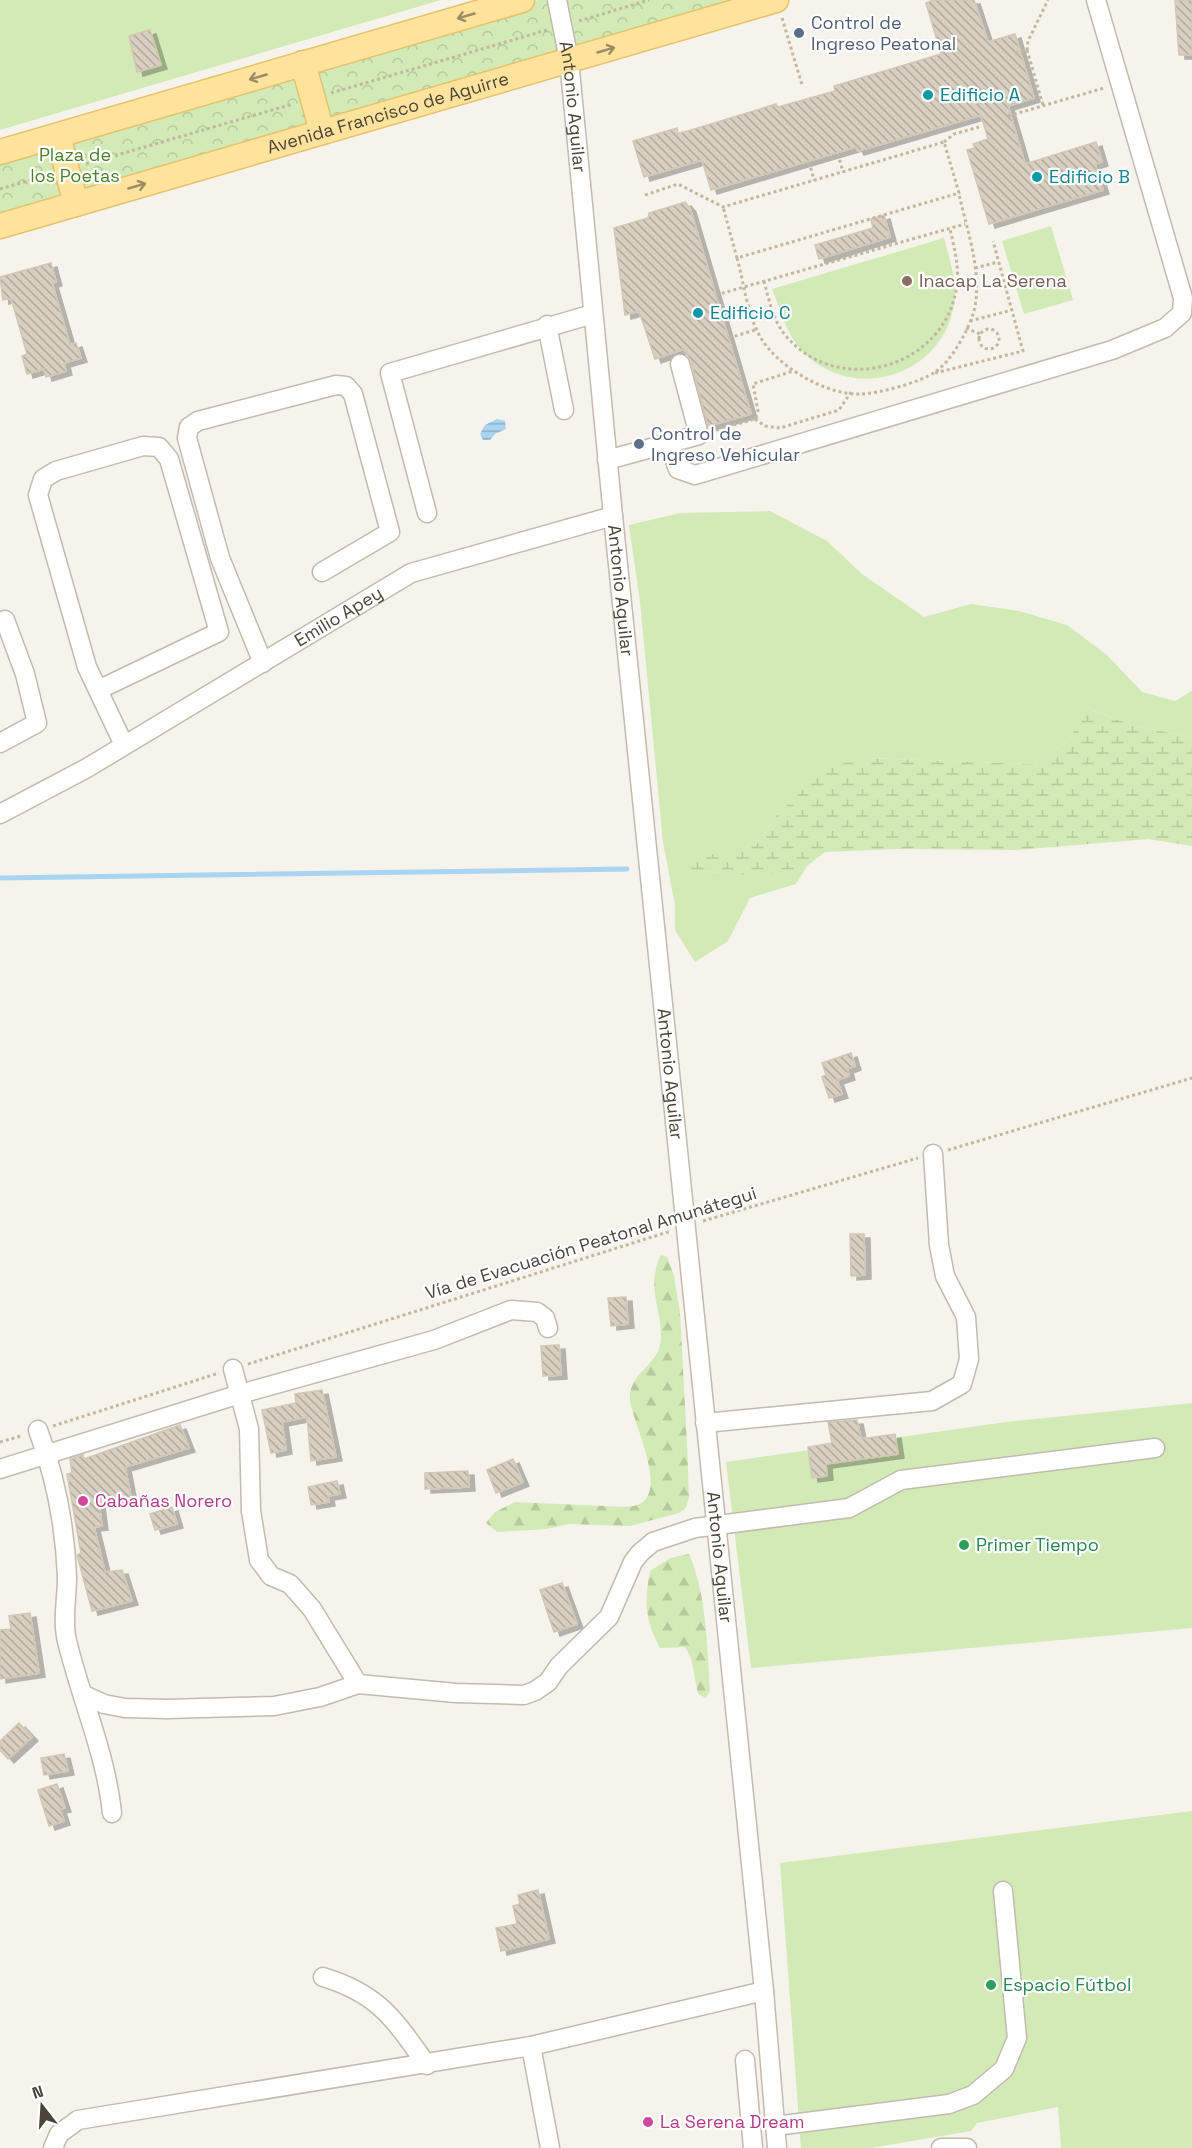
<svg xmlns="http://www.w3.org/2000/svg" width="1192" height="2148" font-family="'Space Grotesk',sans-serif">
<defs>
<pattern id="forest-firs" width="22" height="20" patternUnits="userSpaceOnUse" patternTransform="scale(1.5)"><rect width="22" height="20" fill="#d2eab5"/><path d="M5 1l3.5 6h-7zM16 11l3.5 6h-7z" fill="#b6ca9c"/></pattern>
<pattern id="wetland-marsh" width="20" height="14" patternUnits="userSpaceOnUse" patternTransform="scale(1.5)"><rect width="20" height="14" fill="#d2eab5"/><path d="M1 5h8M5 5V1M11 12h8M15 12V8" fill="none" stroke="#b6ca9c"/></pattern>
<pattern id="park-crowns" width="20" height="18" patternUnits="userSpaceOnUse" patternTransform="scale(1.5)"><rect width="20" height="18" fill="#d2eab5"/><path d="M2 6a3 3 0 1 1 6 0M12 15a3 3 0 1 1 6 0" fill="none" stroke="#b6ca9c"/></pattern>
<pattern id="water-rules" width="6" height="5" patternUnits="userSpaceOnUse" patternTransform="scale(1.5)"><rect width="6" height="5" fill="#a9d4f2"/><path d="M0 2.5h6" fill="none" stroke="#8caec5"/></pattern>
<pattern id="building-back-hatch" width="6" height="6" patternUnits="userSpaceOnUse" patternTransform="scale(1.5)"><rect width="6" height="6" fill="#d8cfc1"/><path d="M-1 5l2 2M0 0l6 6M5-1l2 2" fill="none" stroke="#b1aa9e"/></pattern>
<filter id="shadow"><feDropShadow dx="6" dy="4" stdDeviation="0" flood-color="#0004"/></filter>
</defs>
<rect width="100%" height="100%" fill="#f6f3ec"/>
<path fill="#d2eab5" d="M0,0H441L0,130Z
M1051,226L1073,300L1024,314L1002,241Z
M944,238C950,261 959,285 953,310C937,381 845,403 799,347C785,331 780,308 772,289Z
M770,511L827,541L862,574L924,617L971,604L1019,611L1067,625L1107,655L1142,692L1175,701L1192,691V737L1135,726L1090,709L1066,743L1033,764L865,758L778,814L755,846L687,870C728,873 767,878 807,866L796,884L750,898L728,941L695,962L675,930V905L663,842L640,602L629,525L680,513Z
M1192,1403V1628L751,1668L726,1462L1006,1422Z
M1192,1811V2148H1061L1058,2107L977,2123L971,2131L871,2148H801L780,1863Z"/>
<path fill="url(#forest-firs)" d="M661,1255L667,1257L674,1276L680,1313L687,1443L689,1497L686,1508L679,1513L630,1526L569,1524L547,1529L497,1532L486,1523L495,1512L515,1502L626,1507C630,1506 636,1506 640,1504C668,1489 632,1421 630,1400C628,1376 654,1365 659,1349C668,1317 643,1292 661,1255Z
M689,1554C707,1596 707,1646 710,1691L706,1698L698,1694L691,1658L685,1647L660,1648C645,1619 644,1603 650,1571L670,1558Z"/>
<path fill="url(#wetland-marsh)" d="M1089,709L1135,726L1192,737V846L1148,839L1018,850L897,849L825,852L807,866L784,873L750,875L687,870L675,862L755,846L778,814L825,768L865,758L1033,764L1066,743Z"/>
<path fill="url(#park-crowns)" d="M539,0H750L0,219V157Z"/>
<path fill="url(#water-rules)" d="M497,419L505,421L506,429L495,434L490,440H483L480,434L485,425Z"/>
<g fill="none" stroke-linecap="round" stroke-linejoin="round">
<path stroke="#a9d4f2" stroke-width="5" d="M0,878L627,869"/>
</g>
<path fill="url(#building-back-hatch)" stroke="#d3c7b4" stroke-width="1.5" filter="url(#shadow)" d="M934,0H974L988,42L1015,34L1034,98L1008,106L1025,164L1096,142L1102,162L1095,164L1103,190L989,224L967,150L975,148L973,144L988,139L981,115L858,151L856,147L711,190L702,160L644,177L633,141L677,128L678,134L776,104L778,107L835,91L834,86L941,54L926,3Z
M1175,0H1192V55H1179Z
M150,30L161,65L137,72L129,36Z
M685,202L690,208L751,414L708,426L691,361L684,349L655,359L639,311L625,315L614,228L648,218L649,213Z
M884,215L890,237L819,259L815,245L873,228L871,219Z
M51,263L56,282L52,283L70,345L76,343L81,358L64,363L66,371L46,377L44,369L27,374L22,356L27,354L11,298L3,300L0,277Z
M851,1053L855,1066L847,1069L849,1076L837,1080L842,1094L829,1098L822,1077L826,1075L822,1063Z
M850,1234H864L865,1275L851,1276Z
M626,1297L628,1324L611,1326L608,1298Z
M559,1345L561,1375L543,1376L541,1346Z
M322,1390L336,1457L311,1461L307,1417L282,1422L286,1450L271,1453L262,1410L296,1403L295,1394Z
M857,1420L861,1439L895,1434L898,1454L826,1464L827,1476L812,1478L808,1447L832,1443L828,1422Z
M180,1425L189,1448L125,1467L131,1497L99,1503L102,1526L94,1527L105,1572L122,1570L132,1601L92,1611L77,1555L81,1553L67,1474L72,1473L70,1459L83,1455L84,1459Z
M513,1459L523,1482L496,1493L487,1470Z
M468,1471L469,1487L425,1489V1473Z
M337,1481L340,1494L328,1496L329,1502L311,1505L308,1487Z
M172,1507L177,1524L155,1530L150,1514Z
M562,1583L577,1624L554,1632L540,1590Z
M30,1613L39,1673L0,1679V1630L11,1629L9,1616Z
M19,1723L32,1737L8,1759L0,1750V1741Z
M64,1754L68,1771L44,1775L41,1758Z
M57,1784L65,1808L60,1809L64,1821L49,1826L38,1790Z
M538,1890L549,1939L501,1951L496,1928L517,1924L513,1906L520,1904L518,1895Z"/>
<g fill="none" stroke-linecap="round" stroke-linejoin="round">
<g stroke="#c2bbae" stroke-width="21">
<g id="minor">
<path id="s1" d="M557,0L569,60L613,516L764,1991L777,2148"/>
<path d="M547,325L564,410"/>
<path d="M669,443L678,469L695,475L1112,350L1165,328L1182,313L1183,298L1096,0"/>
<path d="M607,460L699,435L680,364"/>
<path d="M427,513L390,373L593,314"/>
<path d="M263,663L220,558L187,438L189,427L198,421L336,385L346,386L353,394L390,532L322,572"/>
<path d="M98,690L219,632L169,459L159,447L143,446L56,471L43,479L38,495L87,667L124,745"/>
<path d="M0,743L37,723L25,674L5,620"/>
<path id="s2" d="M0,814L87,768L411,573L613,516"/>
<path d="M233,1369L249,1429L251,1511L259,1560L271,1576L290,1584L312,1609L358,1684"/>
<path d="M705,1423L932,1401L962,1384L969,1359L966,1317L945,1276L939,1245L933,1154"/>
<path d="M38,1430C56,1478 65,1526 67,1577C67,1598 62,1621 67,1641C81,1699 106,1754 112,1813"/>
<path d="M0,1469L240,1394L434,1340L511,1310L537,1312L545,1318L548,1328"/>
<path d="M84,1695L104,1704L125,1708L167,1709L274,1706L320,1697L358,1684L456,1693L524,1695L535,1691L548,1682L559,1666L609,1617L633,1562L640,1553L653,1542L695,1528L849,1508L901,1480L1155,1448"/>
<path d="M323,1977C379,1994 394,2019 427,2065"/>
<path d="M531,2046L550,2148"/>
<path d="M745,2060L753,2148"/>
<path d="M775,2126L949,2104L973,2095L1004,2069L1017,2038L1003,1891"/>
<path d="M53,2148L59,2134L78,2120L531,2046L764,1991"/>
<path d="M941,2148H967"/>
</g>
</g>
<g stroke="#e6c16a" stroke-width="27">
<g id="major">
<path d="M303,63L322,132"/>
<path d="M58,136L76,204"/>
<path d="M0,152L522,0"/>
<path id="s3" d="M0,226L776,0"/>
</g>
</g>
<path stroke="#c4b79f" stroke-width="3" stroke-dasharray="3 3" stroke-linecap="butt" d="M782,18L802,85
M579,21L649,0
M1027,50L1043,105
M1015,53L1027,50L1028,41L1048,0
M331,93L547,30
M1008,116L1104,88
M944,142L954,134L979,127
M838,154L843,172
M809,162L814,180
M86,164L293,104
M0,189L48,175
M645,195L678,184L723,207L944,142L959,193L737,258L723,207
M737,258C745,286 748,325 768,348C788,372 829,395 860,394C878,394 921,382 935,372C951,362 969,329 974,311C983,273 967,231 959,194
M975,268L998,262
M764,281C769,300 773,321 786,336C840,400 949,366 957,283C959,265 954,247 950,229
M716,295L965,224
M970,321L1012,310
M966,328L980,334
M979 339a10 10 0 1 1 20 0a10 10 0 1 1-20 0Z
M729,338L758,329
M935,373L1023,351L993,241
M755,419L765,426L780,428L839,410L851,392
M716,430L755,419L758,411L753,384L793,371
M948,1150L1192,1078
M703,1221L918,1158
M248,1364L671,1231
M53,1426L219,1373
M0,1442L21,1436"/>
<use href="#minor" stroke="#fff" stroke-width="18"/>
<use href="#major" stroke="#ffe39c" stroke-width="24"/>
</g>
<defs><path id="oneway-shaft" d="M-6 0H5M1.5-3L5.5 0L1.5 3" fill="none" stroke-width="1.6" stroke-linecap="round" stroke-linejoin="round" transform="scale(1.5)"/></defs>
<g stroke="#9c8c66">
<use href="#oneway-shaft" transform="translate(466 16) rotate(164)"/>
<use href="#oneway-shaft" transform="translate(606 50) rotate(-16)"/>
<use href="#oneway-shaft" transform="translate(258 77) rotate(164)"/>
<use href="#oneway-shaft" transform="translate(137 186) rotate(-16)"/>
</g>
<g fill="#5c6f8a" stroke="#fff" stroke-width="2">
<circle cx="799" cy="33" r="6"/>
<circle cx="639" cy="444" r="6"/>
</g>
<g fill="#0f9aa8" stroke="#fff" stroke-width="2">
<circle cx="928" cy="95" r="6"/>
<circle cx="1037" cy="177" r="6"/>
<circle cx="698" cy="313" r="6"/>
</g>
<circle fill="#8d6e63" stroke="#fff" stroke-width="2" cx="907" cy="281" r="6"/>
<g fill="#d1479c" stroke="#fff" stroke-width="2">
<circle cx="83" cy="1501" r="6"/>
<circle cx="648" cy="2122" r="6"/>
</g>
<g fill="#2e9e5b" stroke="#fff" stroke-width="2">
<circle cx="964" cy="1545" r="6"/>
<circle cx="991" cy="1985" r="6"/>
</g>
<g text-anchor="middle" stroke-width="4.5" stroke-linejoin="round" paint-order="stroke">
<g font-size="18" fill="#4e5e75" stroke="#fff" text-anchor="start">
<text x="811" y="29">Control de<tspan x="811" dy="21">Ingreso Peatonal</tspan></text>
<text x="651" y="440">Control de<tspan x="651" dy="21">Ingreso Vehicular</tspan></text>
</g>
<g font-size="18" fill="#0d838f" stroke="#fff" text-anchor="start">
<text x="940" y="101">Edificio A</text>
<text x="1049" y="183">Edificio B</text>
<text x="710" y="319">Edificio C</text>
</g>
<g font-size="18" fill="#4b4439" stroke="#fff">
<text dy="6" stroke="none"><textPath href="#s1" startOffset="108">Antonio Aguilar</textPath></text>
<text dy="6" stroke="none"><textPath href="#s3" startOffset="404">Avenida Francisco de Aguirre</textPath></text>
<text dy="6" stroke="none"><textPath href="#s1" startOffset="594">Antonio Aguilar</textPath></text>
<text dy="6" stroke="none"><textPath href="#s2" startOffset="392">Emilio Apey</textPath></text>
<text dy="6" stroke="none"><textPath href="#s1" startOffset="1080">Antonio Aguilar</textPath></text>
<text transform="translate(591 1243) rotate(-17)" y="6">Vía de Evacuación Peatonal Amunátegui</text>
<text dy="6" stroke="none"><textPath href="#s1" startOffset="1566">Antonio Aguilar</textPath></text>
</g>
<g font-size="18" fill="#4a7f2a" stroke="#fff">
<text x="75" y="161">Plaza de<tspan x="75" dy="21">los Poetas</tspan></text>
</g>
<g font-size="18" fill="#785e54" stroke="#fff" text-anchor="start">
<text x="919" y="287">Inacap La Serena</text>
</g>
<g font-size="18" fill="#b23c85" stroke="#fff" text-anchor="start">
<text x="95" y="1507">Cabañas Norero</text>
<text x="660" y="2128">La Serena Dream</text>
</g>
<g font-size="18" fill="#27864d" stroke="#fff" text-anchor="start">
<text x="976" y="1551">Primer Tiempo</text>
<text x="1003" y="1991">Espacio Fútbol</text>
</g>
</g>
<g transform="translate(42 2106) rotate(343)" stroke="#ffffff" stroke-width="4.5" paint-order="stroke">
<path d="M0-4.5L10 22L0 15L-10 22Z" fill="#4b4439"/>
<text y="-9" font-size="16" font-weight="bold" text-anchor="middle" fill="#4b4439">N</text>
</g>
</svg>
